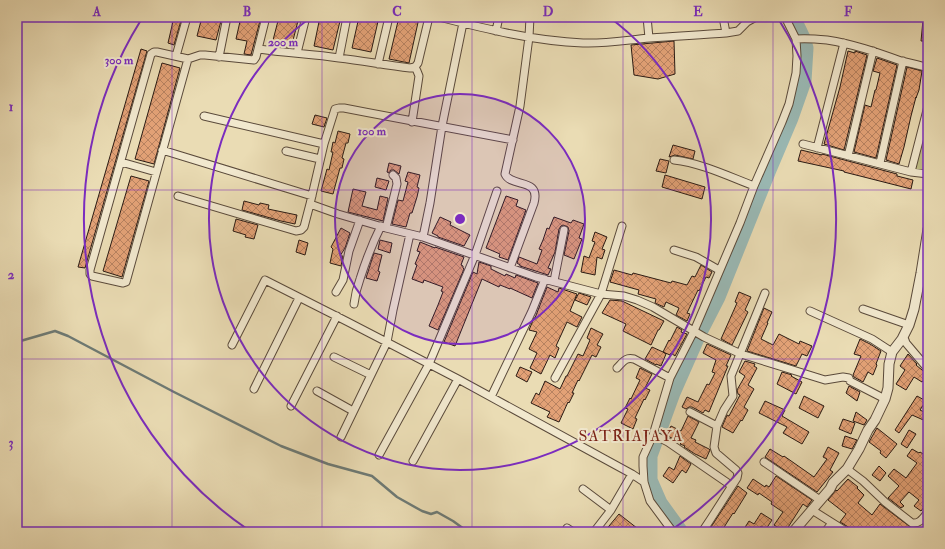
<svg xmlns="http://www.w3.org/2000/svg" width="945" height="549" font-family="'IM FELL Double Pica',serif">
<defs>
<pattern id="building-cross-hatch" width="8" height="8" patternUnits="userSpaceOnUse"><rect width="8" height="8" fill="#e2a176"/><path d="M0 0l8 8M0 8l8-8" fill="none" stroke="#b78260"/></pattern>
</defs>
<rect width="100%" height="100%" fill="#eadcb4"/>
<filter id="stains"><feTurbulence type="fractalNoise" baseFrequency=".005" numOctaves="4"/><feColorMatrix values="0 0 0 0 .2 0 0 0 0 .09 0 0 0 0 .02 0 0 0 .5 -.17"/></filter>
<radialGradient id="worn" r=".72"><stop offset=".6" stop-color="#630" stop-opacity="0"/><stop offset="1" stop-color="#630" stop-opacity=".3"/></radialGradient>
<path fill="#bfbe87" stroke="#746c4d" d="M785,17H793L803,38L806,48L804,81L791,118L769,170L718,297L699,334L673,393L650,456V480L660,503L681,532H673L663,518L644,482L648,447L670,378L782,122L796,73V39Z
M928,106V174L911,172Z"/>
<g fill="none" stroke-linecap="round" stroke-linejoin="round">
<path stroke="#6d7a75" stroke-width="2.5" d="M17,342L55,331L68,336L174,392L281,446L328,464L372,476L397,497L422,511L431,514L437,512L453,521L464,529L463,532"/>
<path stroke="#9abab6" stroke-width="15" d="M681,532L660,503L650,480V456L673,393L699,334L718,297L769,170L791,118L804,81L806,48L803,38L793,17"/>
</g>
<path fill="url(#building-cross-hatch)" stroke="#2a1a13" d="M174,17H182L174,45L168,43Z
M202,17H222L216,40L197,36Z
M241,17H261L251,55L244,54L247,41L236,39Z
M279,17H299L291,48L272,44Z
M320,17H341L333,50L314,46Z
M359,17H366L372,18V17H379L371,52L352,48Z
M399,17H414L419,18L409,63L389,59Z
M923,20H928V41H921Z
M674,41L675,74L658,79L634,75L631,45Z
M141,49L147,51L85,268L78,267Z
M848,51L855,53V51L867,55L844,150L824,144L840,87Z
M877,58L897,65L876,158L854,152L865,105L871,107L875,90H876L880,73L873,71Z
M162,63L180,68L154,164L135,159Z
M907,67L922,71L919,90L916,98V97L911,116L904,147L899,164L886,160Z
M315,115L327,118L324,127L312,124Z
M338,131L350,134L348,143H346L342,158L344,159L342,168H340L333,194L321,191L327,169L329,170L333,152H331L333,142L335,143Z
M673,145L695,151L693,159L675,155L669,157Z
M801,150L822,155V154L897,174V176L913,180L911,189L860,176L844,172V171L798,161Z
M660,159L669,161L666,173L656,171Z
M389,163L401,166L399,174L394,170H391L389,173L387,172Z
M408,172L420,175L417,187L419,188L417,197L412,213H410L406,227L392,224L398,200L403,201L408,182L405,181Z
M665,175L705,187L702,199L662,187Z
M131,176L149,181L122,277L103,271Z
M377,178L389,181L386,190L375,187Z
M353,189L366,192L362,206L377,210L380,196L388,198L383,221L348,212Z
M506,196L518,200L516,206L526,210L508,260L499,257L500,254L486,248Z
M244,201L259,205L260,203L269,205L268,209L297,215L295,224L281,221L242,210Z
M440,217L451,222L450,225L470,235L464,246L438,237V236L432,233Z
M554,217L571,223L573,220L584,224L579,238L582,239L574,259L564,255L569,231L568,227L563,225L561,226L559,229L555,252L548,268L551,269L548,275L520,266V265L517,263L519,257L537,264L542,250L539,249L543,240L547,228L549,229Z
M236,219L258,225L254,239L245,237L246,235L233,231Z
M341,228L350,233L345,248L340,256H343L341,266L330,263L333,249L331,247Z
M595,232L607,237L602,249L605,250L602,259L597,257L595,275L581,272L584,256L589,258L595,242L592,241Z
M299,240L308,243L305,255L296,252Z
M380,240L392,243L390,253L378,249Z
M420,242L435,248V247L464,257L461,265L463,266V268L464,269L438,330L429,326L438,305L443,292L441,291L443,287L424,280L423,283L412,279L417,265L415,264L420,252L417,251Z
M374,253L382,255L378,271L380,272L377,281L366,278Z
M479,262L491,266V269L505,276L506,274L515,278L516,275L538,283L532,298L510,288V289L500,285L499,287L482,279L455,346L444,342L473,272L477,274Z
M701,265L712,272L709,278L706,277L699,291L698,290L687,313L690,314L687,321L676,315L679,308L666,302L664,307L655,303L656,299L638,294L639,290L610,282L614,270L632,275L633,273L671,283L672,281L687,285L692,276L695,277Z
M547,287L558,292L559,288L577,294L570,311L582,317L577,327L567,322L556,346L559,348L555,358L550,355L541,374L530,368L537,353L529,349L537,332L529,330L534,318H535Z
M739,292L751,297L745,310L748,312L732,345L721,339L737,303L735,302Z
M579,293L591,297L587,305L575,300Z
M610,300L622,301L664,321L659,330H658L651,345L623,331L626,324L602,313Z
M764,308L772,312L767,323H768L761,339L773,345L779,334L799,344L800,341L812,346L807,356L802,354L796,366L747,351Z
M677,327L682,330L681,332L687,334L675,356L671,353L670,355L663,352L666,354L661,366L656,364V365L645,359L652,347L663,352L669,340L670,341Z
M591,328L603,334L597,345L601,347L596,357L592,355L579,381L578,380L572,393H574L569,403L568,402L559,422L547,417L550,412L531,403L536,393L539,395L545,381L560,389L566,376H567L578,354L583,356L590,340L587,338Z
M860,339L870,344L881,351L876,364L877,365L873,375L868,372L863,382L854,377L853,375L861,356L854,354Z
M707,344L731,355L726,366H728L709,412L705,410L703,413L692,407H689L686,409L682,407L687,397L698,402L707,384L709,385L715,373L712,372L716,360L703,353Z
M908,354L917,364L916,365L928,375L922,382L914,377L906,390L896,384L905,370L900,366Z
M745,361L755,364L754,366L757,368L748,385L754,389L744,407L748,410L742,421L741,420L733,433L722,427L727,415L729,416L740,395L738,394L737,390L745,376L739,372Z
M520,367L532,372L527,382L516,376Z
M640,368L652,374L645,388L650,390L645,400L644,399L635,418L637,419L633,429L621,423L628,409L625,408L630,398L631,399L640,380L636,378Z
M782,372L792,375L791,376L802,382L796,394L777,384Z
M849,386L860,392L857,401L846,393Z
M804,396L824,406L818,418L799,408Z
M917,396L926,401L920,410L928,414V422L912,415L899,433L895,430Z
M765,401L785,410L782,416L809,432L802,444L783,433L787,427L759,413Z
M856,412L867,420L864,425L853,421Z
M688,416L699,422L691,438L696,440L695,442L709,449L710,450L706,459L695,454L684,447L685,446L680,444L681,443L666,435L671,426L681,431Z
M843,419L855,423L851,434L839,429Z
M877,428L897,444L886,458L880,453L881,451L869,442Z
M909,430L916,434L907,448L901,444Z
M845,436L857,440L852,449L842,446Z
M828,447L839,453L830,470L833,472L817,492L765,457L770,449L783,457L784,456L814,477L827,459L823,457Z
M912,449L919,453L920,452L928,457V477L923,484L928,488V502L921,511L914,506L919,500L909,492L900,502L904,506L901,508L888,498L899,486L888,476L894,469L906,478L917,463L907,456Z
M680,456L691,464L686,473L682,470L673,483L663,476L669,467L674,470Z
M879,466L886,473L880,481L872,475Z
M776,476L812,500L807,507L803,504L785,532L774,525L783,512L771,504L772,502L759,493L758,495L747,488L753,479L765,487L766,485L769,487Z
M848,479L858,487L857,488L864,495L858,503L872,515L880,504L917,532H852L850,528L840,522L846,514L828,500L836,490L837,491Z
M738,486L747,493L734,514L733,513L721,532H711L709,530Z
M761,513L772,520L766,529L761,526L757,532H742L749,521L754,524Z
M619,514L642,532H604Z"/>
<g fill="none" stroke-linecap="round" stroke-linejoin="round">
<g stroke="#5a4a3b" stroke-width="9">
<path id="minor" d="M439,17C486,29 534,41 583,43C605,44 627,40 650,38C675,36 700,35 726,33L738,31L747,22L756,17
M647,17L649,38
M723,17L726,33
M496,31L499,17
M796,39C807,38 817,39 827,40C853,44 876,52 901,61C910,63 919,65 928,68
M259,49C285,53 312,54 339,58C363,61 386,65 410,68L415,67
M297,53L306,17
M176,56L187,17
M219,57L227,17
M339,58L347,17
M188,59L126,282L123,283L92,276L90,274V270L151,54L154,52H157L188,59L200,55H205L254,60L256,57L266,17
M378,64L389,17
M415,67L418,63L429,17
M204,116L324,144
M412,122L419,76L417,71L415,67
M513,140C456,129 400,119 344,108H339L335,109L324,144L310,204L338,214L386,228L423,237L536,277L601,294L624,296L637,300L653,307L704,337L741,354L825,380L843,377L849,378L850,381L885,399
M803,144L911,172L928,174
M817,148L844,43
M162,150L312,196
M286,151L320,159
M848,156L873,51
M674,160C701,163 728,176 754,186
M121,162L156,172
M880,163L903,61
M911,172L928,106
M178,196L296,231L301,230L304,227L310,204
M386,228L397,184L396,178L393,175
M423,237L430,203L442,126L463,23
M674,250L696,257L719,270
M510,268L534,203C541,177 511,188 505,174L520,106L529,37L530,17
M554,281L564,230
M336,292L343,280L349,251L360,220
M354,304C355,295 357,287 360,279C366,260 372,244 381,226
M863,309L909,325
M810,311L872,339L892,352
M902,339L905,340L906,343L928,369
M232,345L265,280L348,322L458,379L632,474L644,482
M334,357L371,375
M617,368C623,362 625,357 634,359L670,378
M555,378L601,294L622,226
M254,389L299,298
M317,391L353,411
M491,397L532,311L545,279
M291,406L337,316
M690,412L717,426
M653,435L660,438L668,442L732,486
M341,437L387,342L393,310L410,234
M379,455L429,364L475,255L497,191
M413,461L458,379
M764,462L820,500
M847,469L863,481L885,502L912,523C920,524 923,518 928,512
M583,489L611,510
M812,510L847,532
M567,528L573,532
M594,532L611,510L632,474
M673,532L650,501L644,482L643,466V457L653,435L670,378L694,331L740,223L754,186L782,122L789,104L796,73L797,56L796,39L785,17
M702,532L710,520L737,478L738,473L736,470L716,453L714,447L717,426L724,410L733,396L731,376L765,293
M825,532L832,523"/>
</g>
<g stroke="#5a4a3b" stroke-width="11">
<path id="tertiary" d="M793,532L830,489L833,483L847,469L859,449L868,430L875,420L885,399L888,388L889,364L892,352L902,339L909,325L914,309L921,273L928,229"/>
</g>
<use href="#minor" stroke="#f1e8ce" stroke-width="7"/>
<use href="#tertiary" stroke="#f1e8ce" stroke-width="9"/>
</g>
<path fill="none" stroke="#7b2cbf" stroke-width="1" stroke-opacity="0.55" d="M172,17V532M322,17V532M472,17V532M623,17V532M773,17V532M17,190H928M17,359H928"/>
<circle cx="460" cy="219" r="125" fill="#7b2cbf" fill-opacity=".12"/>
<g fill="none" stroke="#7b2cbf" stroke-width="2">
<circle cx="460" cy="219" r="125"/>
<path d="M609 17A251 251 0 1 1 311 17"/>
<path d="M250 531A376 376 0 0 1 141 20M779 20A376 376 0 0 1 670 531"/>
</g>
<g text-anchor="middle" stroke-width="4" stroke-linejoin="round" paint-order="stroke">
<g font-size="16" letter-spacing="1" fill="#7a1f14" stroke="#f1e8ce">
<text x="631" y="441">SATRIAJAYA</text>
</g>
</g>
<circle cx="460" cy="219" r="6" fill="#7b2cbf" stroke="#f1e8ce" stroke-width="2"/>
<g font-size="12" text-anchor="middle" font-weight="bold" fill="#7b2cbf" stroke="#f1e8ce" stroke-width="4" stroke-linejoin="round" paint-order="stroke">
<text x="283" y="46">200 m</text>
<text x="119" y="64">300 m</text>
<text x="372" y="135">100 m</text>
</g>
<rect width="945" height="549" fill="none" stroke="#eadcb4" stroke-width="44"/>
<rect x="22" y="22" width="901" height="505" fill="none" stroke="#7b2cbf" stroke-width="1.5"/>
<g font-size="13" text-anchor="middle" font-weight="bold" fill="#7b2cbf">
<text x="97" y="16">A</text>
<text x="247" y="16">B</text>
<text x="397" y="16">C</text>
<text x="548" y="16">D</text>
<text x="698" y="16">E</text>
<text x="848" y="16">F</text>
<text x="11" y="111">1</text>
<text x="11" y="279">2</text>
<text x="11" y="447">3</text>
</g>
<rect width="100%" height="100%" filter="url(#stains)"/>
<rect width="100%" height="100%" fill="url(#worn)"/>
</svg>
